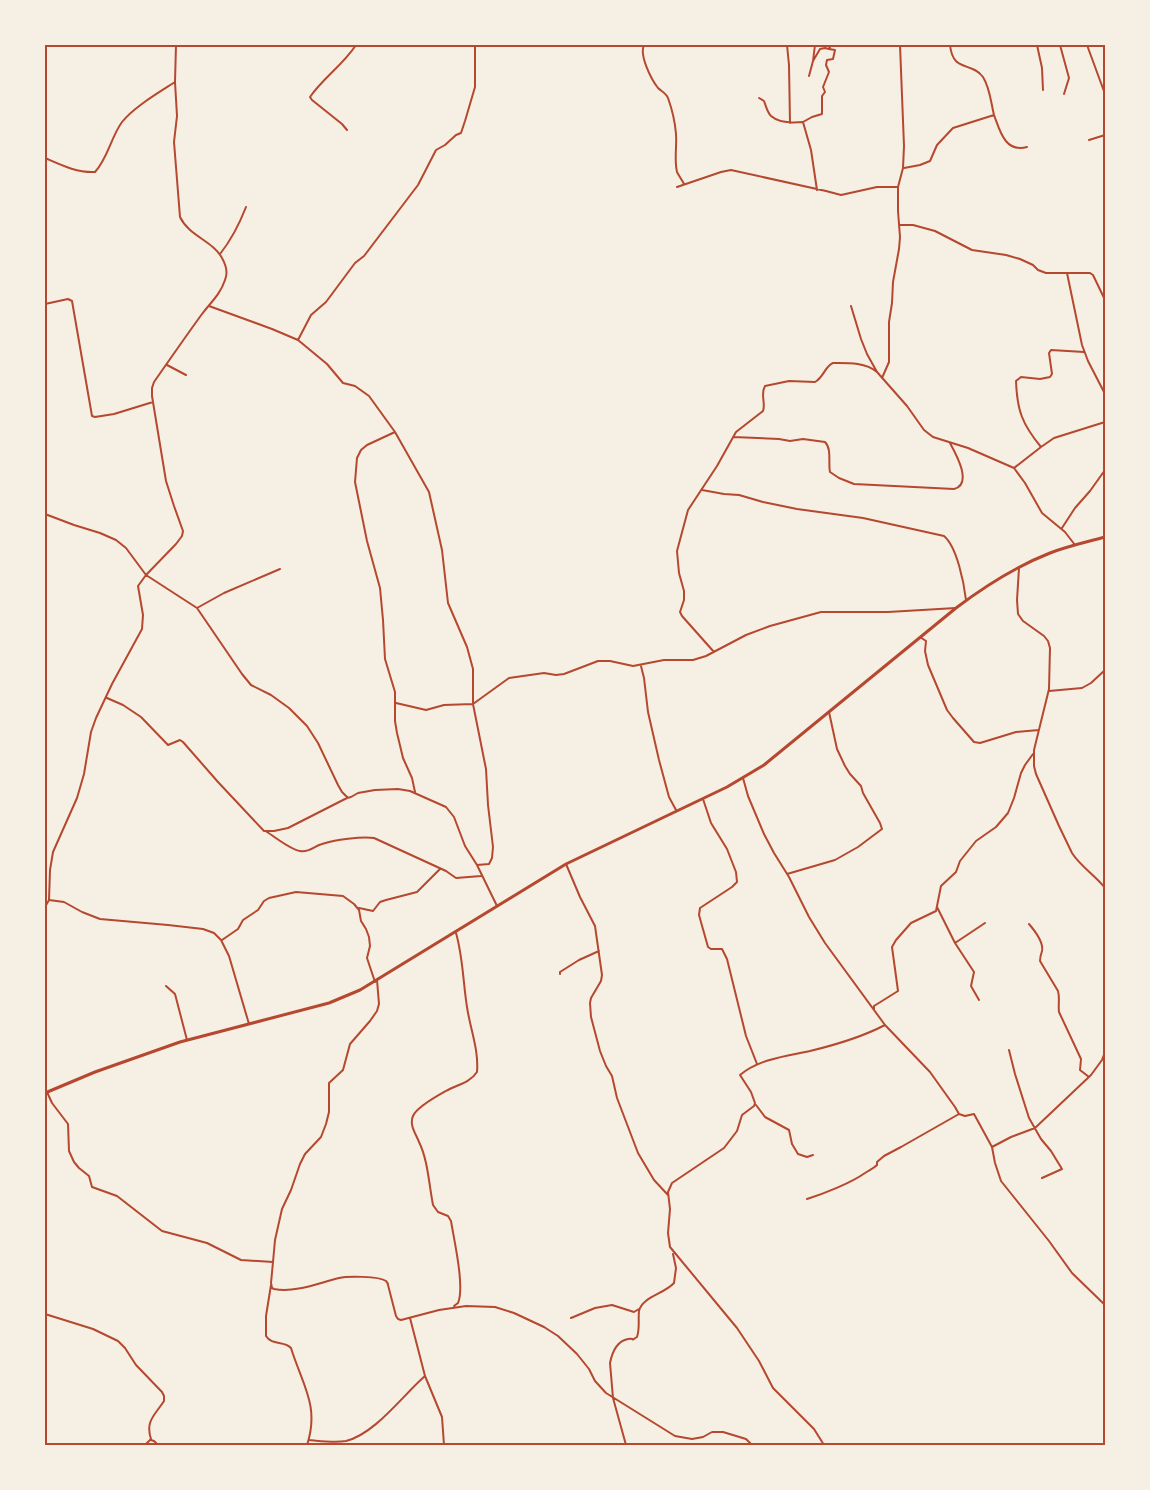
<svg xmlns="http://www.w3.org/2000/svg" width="1150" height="1490" font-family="'Asap Condensed',sans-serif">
<rect width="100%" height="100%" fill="#f6efe4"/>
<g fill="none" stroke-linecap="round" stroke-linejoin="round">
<path stroke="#b5482f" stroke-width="2" d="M644,45C639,55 651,79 658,88C661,91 666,93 668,98C672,109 675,122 676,134C677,147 674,159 677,172C679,176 682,180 684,184
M787,45L789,65L790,123
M815,45L813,61L820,49L825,48L829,49
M1037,45L1042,68L1043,90
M1060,45L1069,78L1064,94
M1087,45L1105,94
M809,76L813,61
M759,98L764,101C766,106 767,112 771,116C779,123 793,123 803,122
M994,115C1000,131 1005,153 1027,147
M347,130L342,124L312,100L310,97C323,78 343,65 356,45
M1089,140L1105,135
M45,158C61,165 77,173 95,172C108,158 111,137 122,122C134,107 158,93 175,82
M904,168L920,165L930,161L937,145L953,128L994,115C991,103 990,88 983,77C971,61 953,73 950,45
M677,187L721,172L731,170L826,191L841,195L877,187H898
M817,190L811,150L803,122L812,117L822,114V96L825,92L823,87L829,72L826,65L827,60L833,59L835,50L829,49L831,45
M900,225H913L935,231L972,250L1006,255L1020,259L1033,265L1038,270L1046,273H1067L1082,345L1088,361L1105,394
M220,254C232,239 239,225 246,207
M1067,273H1090L1093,275L1105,300
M45,304L68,299L72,301L92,416L95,417L114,414L153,402
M209,306L272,329L298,340L327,364L343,383L355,386L369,396L395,432L429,492L442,550L448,603L467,647L473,669V704L486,769L488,805L493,847L492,858L489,864L477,865
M851,306L861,339L867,354L877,372L907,406L924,430L933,437L968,448L1014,468L1025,483L1042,513L1065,532L1075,545
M298,340L311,315L326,302L355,263L364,256L418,185L436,150L445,145L456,135L461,133L465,121L475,87V45
M167,365L186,375
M882,378L889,362V322L892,303L893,282L899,249L900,237L898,211V187L903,168L904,146L900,45
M395,432L367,445L361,450L357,458L355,482L367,541L380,588L383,620L385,659L395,692V721L397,733L403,758L412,778L415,792
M733,437L779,439L790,441L803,439L825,442C832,449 828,463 830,472L839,478L854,484L954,489C973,484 956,454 950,443
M1041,447C1022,424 1017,410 1016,381L1021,377L1040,379L1050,377L1052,374L1049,353L1051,350L1084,352
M1014,468L1041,447L1054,438L1105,422
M702,490L724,494L739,495L763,502L797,509L863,518L944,536C957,547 964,583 966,600
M45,514L74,525L100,533L116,540L126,548L146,575L197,608L242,674L251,685L271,695L289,708L307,726L318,743L338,785L342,792L347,797
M1062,528L1075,508L1090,491L1105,470
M1019,568L1017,600L1018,614L1023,621L1044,636L1048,641L1050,648L1049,689L1034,750V766L1036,774L1059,826L1072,853C1081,867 1095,875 1105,888
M197,608L224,593L280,569
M920,637L926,641L925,651L928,665L947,710L953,718L974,742L980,743L1016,732L1039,730
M714,652L682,616L680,612L684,600V591L679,573L677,551L688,510L717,466L736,432L763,411C766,403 760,394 765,386L789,381L815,382C824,377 825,366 833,363C847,363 865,362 877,372
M641,666L644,678L648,712L659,760L669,797L676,810
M1049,691L1082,688L1091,683L1105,670
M107,698L123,705L141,717L168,745L180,740L183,742L218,782L264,831H274L288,828L347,798L351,797L358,793L375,790L398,789L410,791L446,807L454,817L465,846L477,865L497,906
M396,703L426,710L444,705L473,704L509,678L544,673L556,675L564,674L598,661H610L633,666L664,660H693L706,656L746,635L770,626L821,612H888L956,608
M743,778L748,796L764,834L774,853L789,877L809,917L825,943L885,1025L930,1072L955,1107L959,1114L965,1116L974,1114L992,1147L995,1163L1001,1181L1049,1241L1072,1273L1105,1305
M703,799L711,823L727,849L736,872L737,882L732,887L700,908L699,915L708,947L711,949H722L727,959L746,1036L757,1064
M267,832C275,837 291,850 300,851C309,853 314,846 322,844C334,840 362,836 374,838L446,871L456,878L481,876
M566,864L580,897L595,926L602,975L601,981L591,998L590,1003L591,1017L600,1051L606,1066L612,1076L617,1098L638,1153L654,1180L668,1195
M787,874L835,860L858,847L882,829L880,823L863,793L861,786L850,774L845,766L837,749L829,712
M49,900L64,902L82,912L100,919L168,925L203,929L214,933L221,940L229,956L249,1024
M45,907L49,900L50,870L53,852L77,798L84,774L91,732L96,718L112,684L142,629L143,615L138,586L146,575L176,544L182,536L183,531L174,506L166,481L152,396V388L154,382C170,359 186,336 202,314C211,302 220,295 225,280C228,273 226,265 222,258C213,241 189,236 180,217L174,142L177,116L175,82L176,45
M937,907L955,943L974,972L971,986L979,1000
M359,908L373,911L380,902L386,900L417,892L440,869
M1029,924C1035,931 1044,942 1042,951C1041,954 1040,957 1040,961L1058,991C1060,998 1058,1005 1059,1012L1081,1059L1080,1070L1089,1077
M222,940L238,929L243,920L258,910L264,901L269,898L296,892L343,896L354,904L359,910L361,921L366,929L369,937L370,946L367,958L375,982
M955,943L985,923
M560,974V972L579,960L599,951
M166,986L175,994L187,1040
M874,1009V1006L898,991L892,947L896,940L911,923L936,911L941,886L956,872L960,861L976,841L996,827L1008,813L1014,798L1021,773L1025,765L1033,754
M1009,1050L1015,1074L1029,1118L1041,1139L1051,1151L1062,1169L1042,1178
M47,1092L52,1103L68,1124L69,1151L74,1162L79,1168L89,1176L92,1187L117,1196L162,1231L207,1243L241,1260L273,1262L271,1283L272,1288L274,1289C296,1293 318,1283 339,1278C347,1276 379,1276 386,1281C387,1282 388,1283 388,1285L396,1316L398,1319L401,1320L439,1310L466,1306L495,1307L514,1313L544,1327L558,1336L577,1354L589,1369L595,1381L606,1393L675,1436L692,1439L703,1437L712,1432H723L746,1439L752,1445
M756,1105L765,1117L789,1130L792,1144L798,1154L807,1157L813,1155
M992,1147L1011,1137L1035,1128L1091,1075L1102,1060L1105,1052
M807,1199C823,1194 851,1183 865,1173C869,1170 873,1169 877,1165V1162L884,1156L901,1147L959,1114
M273,1262L275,1240L282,1209L291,1190L300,1164L305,1154L321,1137L326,1124L329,1112V1083L343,1070L350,1044L370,1021L377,1011L379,1004L377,980
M271,1285L266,1316V1336C272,1346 284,1340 291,1348C302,1384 320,1406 307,1445
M454,1306L458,1303C465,1287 454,1240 451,1221L448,1216L438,1212L433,1205C429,1185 428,1160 419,1142C416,1134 409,1125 413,1116C417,1107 437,1096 446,1091C456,1085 470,1083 477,1072C479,1050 470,1028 467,1007C463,982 463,957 456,933
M45,1314L93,1329L118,1341L125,1348L136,1365L162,1392L164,1396V1401C155,1415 145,1421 151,1439L145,1445
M410,1318L425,1376L442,1417L444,1445
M571,1318L595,1308L612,1305L634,1312L639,1309
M151,1440L154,1441L158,1445
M309,1440C321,1441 334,1443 346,1441C375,1434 403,1395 425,1376
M626,1445L613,1398L610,1363C612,1353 617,1341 628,1339C637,1338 629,1342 637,1337C640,1328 638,1320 639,1311C642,1297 664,1294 674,1283L676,1268L673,1254
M824,1445L814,1429L773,1388L759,1361L737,1328L670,1247L668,1233L670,1209L668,1192L672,1183L724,1148L737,1131L742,1115L754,1106L755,1103L751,1092L740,1075C759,1059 786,1056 810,1051C835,1045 862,1037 885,1025"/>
<path stroke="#b5482f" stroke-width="3" d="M45,1093L95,1072L180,1042L329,1003L360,990L566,864L727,787L764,765L956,608C985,586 1017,566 1050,553C1068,546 1087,542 1105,537"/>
</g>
<rect width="1150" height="1490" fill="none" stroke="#f6efe4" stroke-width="93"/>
<rect x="46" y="46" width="1058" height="1398" fill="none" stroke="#b5482f" stroke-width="2"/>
</svg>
